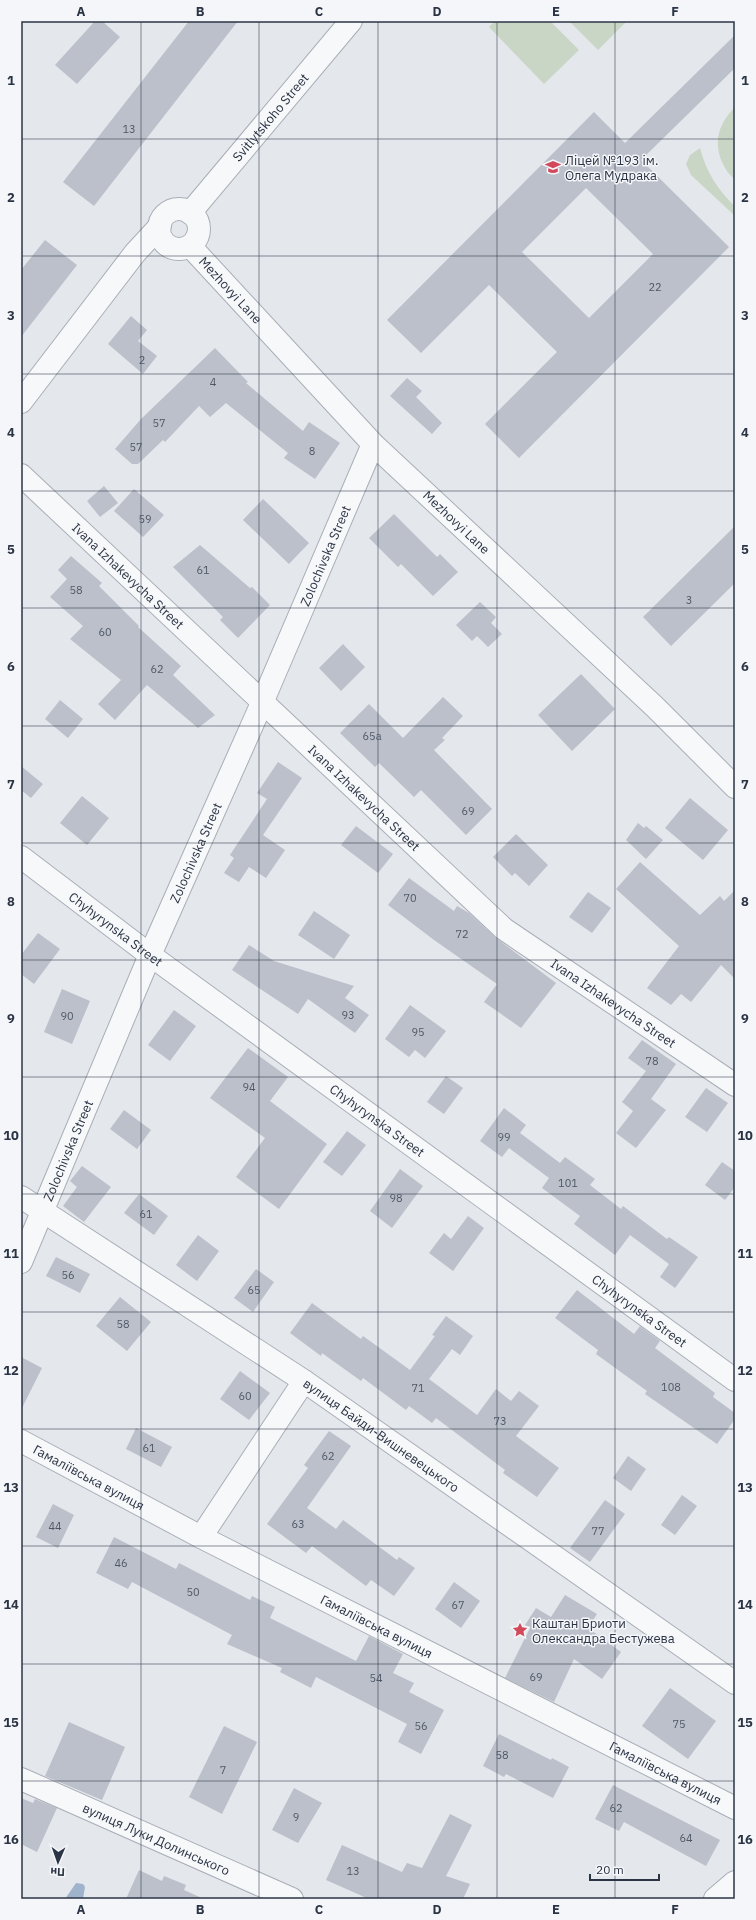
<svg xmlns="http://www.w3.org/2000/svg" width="756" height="1920" font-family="'IBM Plex Sans',sans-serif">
<rect width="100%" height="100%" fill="#e4e7ec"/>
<path fill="#c9d6c5" d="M495,21H550L579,50L544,84L489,27Z
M569,21H627L598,50Z
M735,107V179C728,174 726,170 722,162C713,141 719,123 735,107Z
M700,148C706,171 718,191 735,206V216L691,175L686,164L690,155Z"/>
<path fill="#9fb4cc" d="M76,1883L83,1884L85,1887L83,1899H65Z"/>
<path fill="#bbc0ca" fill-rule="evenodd" d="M95,21H102L120,37L77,84L55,65Z
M189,21H238L94,206L63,182Z
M735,35V68L641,160L729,247L519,458L485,424L557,352L489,285L421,353L387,320L594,112L625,143ZM586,188L653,254L589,318L522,252Z
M45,240L77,265L21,337V270Z
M131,316L147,330L138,341L157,356L143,374L108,344Z
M215,348L248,382L246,383L303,431L309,422L340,443L315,479L284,458L288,453L226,403L210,417L199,406L165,442L163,440L138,464H132L115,449L141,419Z
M407,378L422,391L416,397L442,423L432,434L390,396Z
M104,486L118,503L100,517L87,501Z
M134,489L164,515L143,537L114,511Z
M263,499L309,543L289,564L243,520Z
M394,514L437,557L440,554L458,572L433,596L401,564L398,567L369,538Z
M735,526V583L671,646L643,617Z
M200,545L250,588L252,587L270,605L238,638L220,620L223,617L173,567Z
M71,556L102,583L99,586L139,626L138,627L181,666L173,675L215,715L198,728L147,685L115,720L98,704L121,680L70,639L83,626L50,597L67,579L58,570Z
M480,602L496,617L491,623L502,634L488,647L477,636L472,641L456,625Z
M343,644L365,667L341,691L319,668Z
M581,674L615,709L572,751L538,715Z
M443,697L463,716L442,738L445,740L434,750L492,809L466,835L421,790L414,797L379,763L375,767L340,733L369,704L403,738Z
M60,700L83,719L68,738L45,719Z
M278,762L302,778L263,835L285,850L266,878L249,867L239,882L224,873L234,858L230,855L267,799L257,793Z
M21,766L43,784L31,798L21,790Z
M82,796L109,818L87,845L60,823Z
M690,798L728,830L703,860L665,828Z
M638,823L644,828L646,826L663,840L646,859L626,840Z
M356,826L393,854L378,873L341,845Z
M516,834L548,865L529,886L515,873L512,876L493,857Z
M640,862L700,915L720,896L724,901L735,890V979L721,965L691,1002L681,994L671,1005L647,988L679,946L616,889Z
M409,878L454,911L457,906L469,913L496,938L556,983L521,1028L484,1002L497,984L434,940L388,905Z
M588,892L611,908L592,933L569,917Z
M314,911L350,935L334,959L298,935Z
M38,933L60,949L34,984L21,974V955Z
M249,945L274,961L354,986L345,998L369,1015L355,1033L308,999L298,1014L232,970Z
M62,989L90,1001L72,1044L44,1032Z
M410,1005L446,1031L425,1058L415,1050L409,1057L385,1039Z
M174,1010L196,1026L170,1061L148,1045Z
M642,1040L676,1064L651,1099L666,1110L636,1148L616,1133L633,1111L622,1102L646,1071L628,1058Z
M248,1048L288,1077L270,1101L327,1144L279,1209L236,1177L265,1138L210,1098Z
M446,1076L463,1088L444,1114L427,1102Z
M706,1088L728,1103L707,1132L685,1117Z
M504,1108L526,1125L520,1133L560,1163L565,1157L595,1179L590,1185L621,1209L623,1206L667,1239L669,1237L698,1257L675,1288L660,1277L669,1264L630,1235L615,1255L574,1224L580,1216L542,1188L549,1178L509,1148L502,1157L480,1141Z
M124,1110L151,1130L137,1149L110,1129Z
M347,1131L366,1145L342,1176L323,1162Z
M722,1162L735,1171V1187L725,1200L705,1185Z
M82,1166L111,1187L84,1222L63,1206L77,1187L70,1181Z
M400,1169L423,1186L392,1228L370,1211Z
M139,1194L168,1216L154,1235L124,1213Z
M468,1216L484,1228L453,1271L429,1253L444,1233L451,1239Z
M198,1235L219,1251L197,1281L176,1265Z
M56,1257L90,1274L80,1293L46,1276Z
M256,1269L274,1282L253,1312L234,1298Z
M577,1290L634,1334L640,1326L660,1341L655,1348L715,1393L713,1397L735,1413V1419L717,1444L645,1394L647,1391L596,1354L598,1350L555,1318Z
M120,1297L151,1322L127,1351L96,1326Z
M312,1303L361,1339L363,1336L410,1370L435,1336L432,1335L446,1316L473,1336L460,1355L452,1349L429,1379L477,1415L496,1389L511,1401L519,1391L539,1406L516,1436L559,1468L537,1497L503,1473L505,1470L436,1418L432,1423L409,1406L406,1410L363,1378L361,1381L322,1353L321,1356L290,1333Z
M21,1357L42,1368L21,1410Z
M240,1371L270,1393L249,1420L220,1399Z
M136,1428L172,1447L161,1467L126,1449Z
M329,1431L351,1446L307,1508L336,1529L343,1520L397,1560L399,1557L415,1568L394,1596L371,1580L366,1586L312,1546L306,1553L267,1524L308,1468L304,1465Z
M628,1456L646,1469L631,1491L613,1478Z
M682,1495L697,1506L675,1535L661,1525Z
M605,1500L625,1514L590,1562L570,1548Z
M53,1504L74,1515L58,1548L36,1537Z
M114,1537L176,1569L179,1563L250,1600L252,1596L275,1607L270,1618L356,1661L369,1636L403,1654L393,1673L414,1683L409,1692L444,1710L421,1754L398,1742L407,1724L316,1677L311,1688L280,1672L282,1668L227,1644L232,1635L132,1582L128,1589L96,1573Z
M454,1582L480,1601L461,1628L435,1609Z
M565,1595L597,1614L588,1628L621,1652L602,1679L574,1659L554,1702L505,1678L530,1628L525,1625L536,1608L551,1617Z
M670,1688L716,1721L688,1759L642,1726Z
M69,1722L125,1747L102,1800L45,1776Z
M224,1726L257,1742L222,1814L189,1797Z
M499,1734L551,1760L552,1758L569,1767L553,1798L506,1774L504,1777L483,1766Z
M613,1785L720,1840L706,1866L624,1822L619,1831L595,1819Z
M294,1788L322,1803L298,1843L272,1830Z
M21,1798L33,1803L35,1799L57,1808L37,1852L21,1844Z
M450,1814L472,1825L446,1876L470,1884L463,1899H369L326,1880L342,1845L402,1872L407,1863L422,1868Z
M139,1870L162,1881L164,1876L186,1885L184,1890L204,1899H126Z"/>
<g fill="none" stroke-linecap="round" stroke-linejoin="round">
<g stroke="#a9aeb7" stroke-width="24">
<g id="minor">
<circle cx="179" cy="229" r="20"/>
<path id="s1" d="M190,213L351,21"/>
<path id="s2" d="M190,246L373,444L655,707L735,787"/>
<path d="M21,402L135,253L160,226"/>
<path id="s3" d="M21,475L504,929L735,1085"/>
<path id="s4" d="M21,857L150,955L735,1380"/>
<path id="s5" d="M21,1197L304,1381L735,1683"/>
<path id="s6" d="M21,1262L150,955L262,703L373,444"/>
<path id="s7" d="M21,1441L201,1537L735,1808"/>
<path d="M201,1537L304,1381"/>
<path id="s8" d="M21,1779L292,1899"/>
<path d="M715,1899L735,1882"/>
</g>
</g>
<use href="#minor" stroke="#f7f8fa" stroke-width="22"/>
</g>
<path fill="none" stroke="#2b3445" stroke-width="1" stroke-opacity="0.55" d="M141,21V1899M259,21V1899M378,21V1899M497,21V1899M615,21V1899M21,139H735M21,256H735M21,374H735M21,491H735M21,608H735M21,726H735M21,843H735M21,960H735M21,1077H735M21,1194H735M21,1312H735M21,1429H735M21,1546H735M21,1664H735M21,1781H735"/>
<defs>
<g id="school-bare" transform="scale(1.2)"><path d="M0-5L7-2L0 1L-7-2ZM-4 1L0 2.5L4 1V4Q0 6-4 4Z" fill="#d1495b" stroke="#f4f6f9" stroke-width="2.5" paint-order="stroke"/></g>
<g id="sight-bare" transform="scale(1.2)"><path d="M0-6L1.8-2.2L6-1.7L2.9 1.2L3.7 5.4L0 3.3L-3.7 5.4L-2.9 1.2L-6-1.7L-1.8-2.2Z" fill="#d1495b" stroke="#f4f6f9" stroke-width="2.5" paint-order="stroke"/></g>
</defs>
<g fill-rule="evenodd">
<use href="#school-bare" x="553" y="167"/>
<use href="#sight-bare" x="520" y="1630"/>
</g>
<g text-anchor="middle" stroke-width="3" stroke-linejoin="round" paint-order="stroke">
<g font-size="11" fill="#4f5766">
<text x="129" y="133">13</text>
<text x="655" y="291">22</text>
<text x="142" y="364">2</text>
<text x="213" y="386">4</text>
<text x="159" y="427">57</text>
<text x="136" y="451">57</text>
<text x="312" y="455">8</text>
<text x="145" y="523">59</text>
<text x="203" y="574">61</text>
<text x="76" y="594">58</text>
<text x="689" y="604">3</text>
<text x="105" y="636">60</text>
<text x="157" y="673">62</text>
<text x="372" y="740">65а</text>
<text x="468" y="815">69</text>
<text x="410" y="902">70</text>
<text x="462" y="938">72</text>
<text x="348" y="1019">93</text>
<text x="67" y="1020">90</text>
<text x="418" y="1036">95</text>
<text x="652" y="1065">78</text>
<text x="249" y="1091">94</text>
<text x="504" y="1141">99</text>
<text x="568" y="1187">101</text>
<text x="396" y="1202">98</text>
<text x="146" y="1218">61</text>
<text x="68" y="1279">56</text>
<text x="254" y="1294">65</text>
<text x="123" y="1328">58</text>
<text x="671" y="1391">108</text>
<text x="418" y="1392">71</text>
<text x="245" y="1400">60</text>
<text x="500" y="1425">73</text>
<text x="149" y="1452">61</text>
<text x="328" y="1460">62</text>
<text x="298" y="1528">63</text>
<text x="55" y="1530">44</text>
<text x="598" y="1535">77</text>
<text x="121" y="1567">46</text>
<text x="193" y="1596">50</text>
<text x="458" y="1609">67</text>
<text x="536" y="1681">69</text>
<text x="376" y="1682">54</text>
<text x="679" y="1728">75</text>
<text x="421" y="1730">56</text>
<text x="502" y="1759">58</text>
<text x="223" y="1774">7</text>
<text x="616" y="1812">62</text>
<text x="296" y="1821">9</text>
<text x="686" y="1842">64</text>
<text x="353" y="1875">13</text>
</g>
<g font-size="13" fill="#2b3445" stroke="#f4f6f9">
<text dy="5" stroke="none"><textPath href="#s1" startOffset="125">Svitlytskoho Street</textPath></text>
<text dy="5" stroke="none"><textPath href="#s2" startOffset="60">Mezhovyi Lane</textPath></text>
<text dy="5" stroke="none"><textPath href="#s2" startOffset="384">Mezhovyi Lane</textPath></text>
<text dy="5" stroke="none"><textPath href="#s6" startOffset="769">Zolochivska Street</textPath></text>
<text dy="5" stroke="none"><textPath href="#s3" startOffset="147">Ivana Izhakevycha Street</textPath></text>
<text dy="5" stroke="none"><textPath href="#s3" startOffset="471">Ivana Izhakevycha Street</textPath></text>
<text dy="5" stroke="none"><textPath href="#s6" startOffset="445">Zolochivska Street</textPath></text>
<text dy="5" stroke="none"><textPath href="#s4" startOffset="119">Chyhyrynska Street</textPath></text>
<text dy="5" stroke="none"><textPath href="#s3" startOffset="795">Ivana Izhakevycha Street</textPath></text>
<text dy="5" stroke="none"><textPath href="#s4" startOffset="443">Chyhyrynska Street</textPath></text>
<text dy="5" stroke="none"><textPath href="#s6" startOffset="121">Zolochivska Street</textPath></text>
<text dy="5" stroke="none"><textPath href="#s4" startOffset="767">Chyhyrynska Street</textPath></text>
<text dy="5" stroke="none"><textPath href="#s5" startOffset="432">вулиця Байди-Вишневецького</textPath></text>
<text dy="5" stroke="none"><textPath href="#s7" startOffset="77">Гамаліївська вулиця</textPath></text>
<text dy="5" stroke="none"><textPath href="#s7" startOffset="401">Гамаліївська вулиця</textPath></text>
<text dy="5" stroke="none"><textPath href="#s7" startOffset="725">Гамаліївська вулиця</textPath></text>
<text dy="5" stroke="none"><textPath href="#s8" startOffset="148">вулиця Луки Долинського</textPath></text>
</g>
<g font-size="13" fill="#2b3445" stroke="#f4f6f9" text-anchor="start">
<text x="565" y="165">Ліцей №193 ім.<tspan x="565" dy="15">Олега Мудрака</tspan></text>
<text x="532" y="1628">Каштан Бриоти<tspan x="532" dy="15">Олександра Бестужева</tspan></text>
</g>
</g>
<rect width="756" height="1920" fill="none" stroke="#f4f6f9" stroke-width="44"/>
<g transform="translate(58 1862) rotate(182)" stroke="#f4f6f9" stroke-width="3" paint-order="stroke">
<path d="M0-3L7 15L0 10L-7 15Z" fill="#2b3445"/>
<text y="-6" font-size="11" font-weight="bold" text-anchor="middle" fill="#2b3445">Пн</text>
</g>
<path d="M590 1874v6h69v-6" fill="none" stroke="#2b3445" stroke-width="2"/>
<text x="596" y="1874" font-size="12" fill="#2b3445" stroke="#f4f6f9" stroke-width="3" paint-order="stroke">20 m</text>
<rect x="22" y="22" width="712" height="1876" fill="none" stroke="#2b3445" stroke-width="1.5"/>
<g font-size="13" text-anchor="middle" font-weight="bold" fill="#2b3445">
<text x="81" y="16">A</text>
<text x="200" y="16">B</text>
<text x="319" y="16">C</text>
<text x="437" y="16">D</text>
<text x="556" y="16">E</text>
<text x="675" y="16">F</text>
<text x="11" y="85">1</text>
<text x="745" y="85">1</text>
<text x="11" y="202">2</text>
<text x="745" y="202">2</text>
<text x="11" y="320">3</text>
<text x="745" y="320">3</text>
<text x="11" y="437">4</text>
<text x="745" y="437">4</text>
<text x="11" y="554">5</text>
<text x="745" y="554">5</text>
<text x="11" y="671">6</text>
<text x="745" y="671">6</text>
<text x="11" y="789">7</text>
<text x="745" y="789">7</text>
<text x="11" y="906">8</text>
<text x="745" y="906">8</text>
<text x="11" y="1023">9</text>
<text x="745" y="1023">9</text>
<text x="11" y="1140">10</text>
<text x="745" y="1140">10</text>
<text x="11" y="1258">11</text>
<text x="745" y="1258">11</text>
<text x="11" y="1375">12</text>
<text x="745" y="1375">12</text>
<text x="11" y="1492">13</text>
<text x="745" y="1492">13</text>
<text x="11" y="1609">14</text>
<text x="745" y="1609">14</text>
<text x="11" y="1727">15</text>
<text x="745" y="1727">15</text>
<text x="11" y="1844">16</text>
<text x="745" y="1844">16</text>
<text x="81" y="1914">A</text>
<text x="200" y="1914">B</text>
<text x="319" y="1914">C</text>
<text x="437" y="1914">D</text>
<text x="556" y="1914">E</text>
<text x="675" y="1914">F</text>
</g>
</svg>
